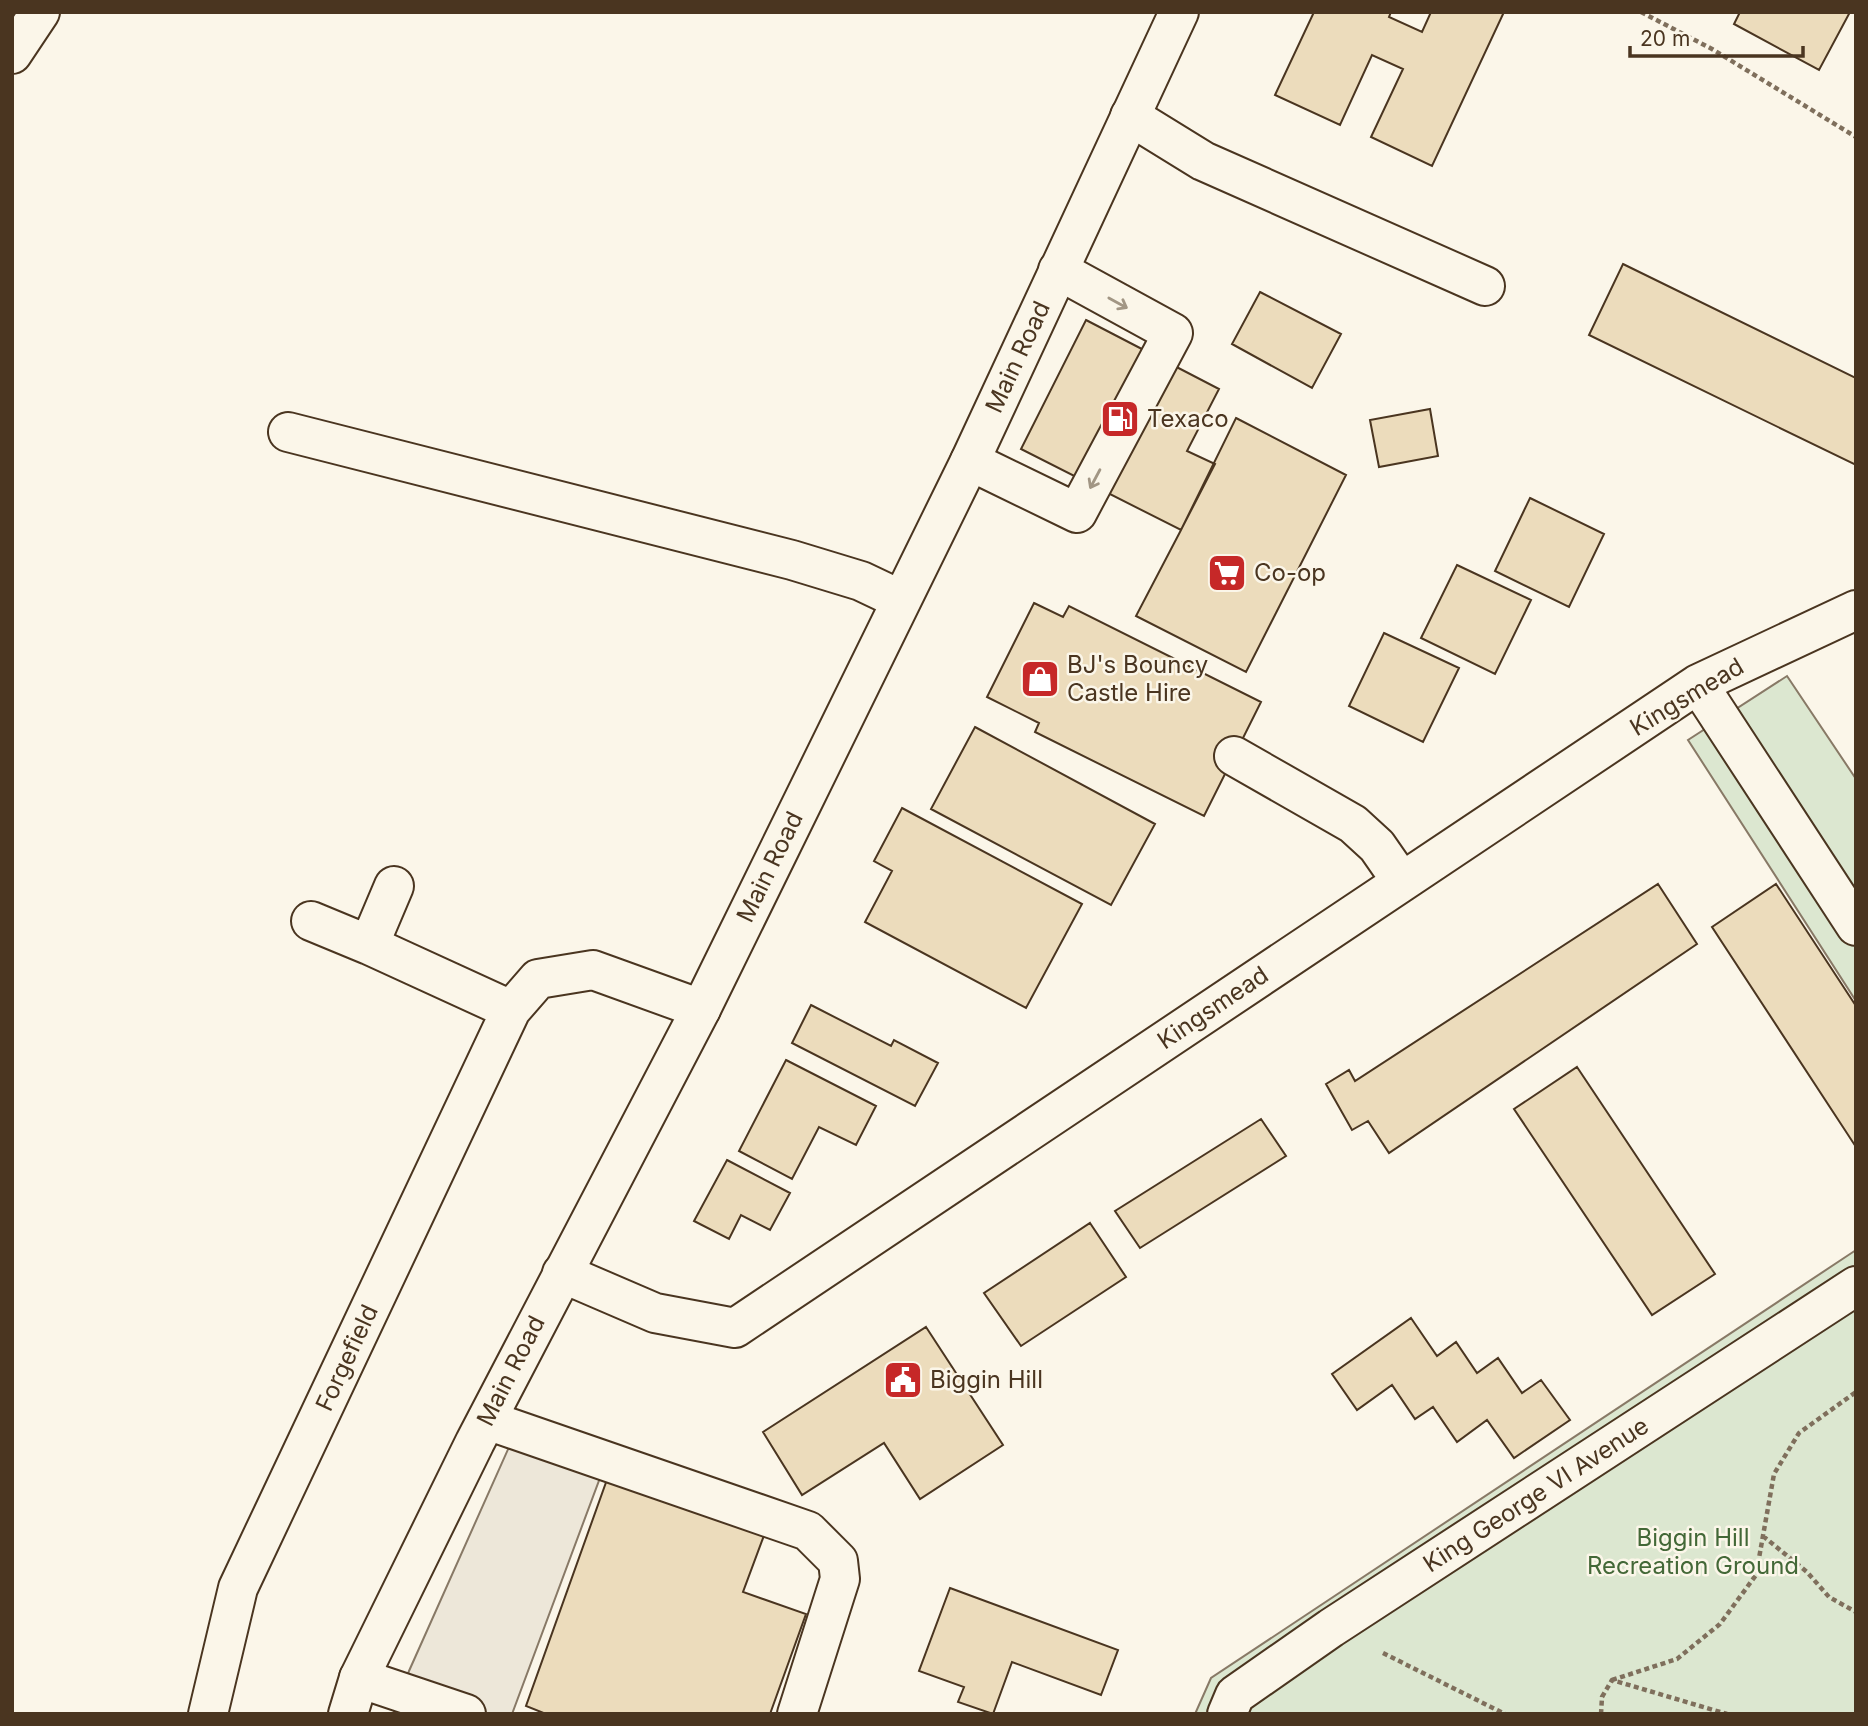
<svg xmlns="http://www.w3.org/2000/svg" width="1868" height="1726" font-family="Inter,sans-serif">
<rect width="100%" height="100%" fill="#fbf6e9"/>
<path fill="#dce7d0" stroke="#887966" stroke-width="2" d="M1787,676L1856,779V1001L1688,740Z
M1856,1250V1714H1195L1211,1678Z"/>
<path fill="#ede7d9" stroke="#887966" stroke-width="2" d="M522,1418L610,1451L512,1714H393L409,1671Z"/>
<path fill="#ecdcbc" stroke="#4a3520" stroke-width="2" d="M1314,12H1391L1389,17L1422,32L1431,12H1504L1432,166L1371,137L1403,69L1372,55L1340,125L1275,95Z
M1740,12H1850L1819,70L1734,24Z
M1623,264L1856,378V465L1589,335Z
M1260,292L1341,334L1312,388L1232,344Z
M1086,320L1219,389L1187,451L1215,464L1181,530L1021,449Z
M1430,409L1438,456L1379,467L1370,420Z
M1236,418L1346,475L1246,672L1136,616L1181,530Z
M1530,498L1604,534L1569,607L1495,571Z
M1457,565L1531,600L1495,674L1421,638Z
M1034,603L1063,617L1069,606L1261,702L1204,816L1035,732L1039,723L987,697Z
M1384,633L1459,668L1423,742L1349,706Z
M975,727L1155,824L1111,905L931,809Z
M902,808L1082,904L1026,1008L865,922L892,871L874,861Z
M1658,884L1697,944L1389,1153L1368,1121L1352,1130L1326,1084L1349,1070L1355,1081Z
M1776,884L1856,1006V1147L1712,927Z
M811,1005L891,1046L894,1040L938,1063L915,1106L792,1043Z
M786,1060L876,1106L856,1145L819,1127L792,1179L739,1151Z
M1577,1067L1715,1274L1652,1315L1514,1109Z
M1261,1119L1286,1156L1140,1248L1115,1211Z
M727,1160L790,1193L770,1230L741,1215L729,1239L694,1221Z
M1090,1223L1126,1277L1021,1346L984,1293Z
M1411,1318L1437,1356L1456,1342L1477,1373L1498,1358L1522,1393L1541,1380L1570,1420L1514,1458L1487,1420L1457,1442L1433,1407L1415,1419L1392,1385L1357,1410L1332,1374Z
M926,1327L1003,1445L920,1499L884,1443L802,1495L763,1432Z
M609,1474L766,1530L743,1592L806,1614L770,1714H546L526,1706Z
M950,1588L1118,1650L1101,1695L1012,1662L993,1714L958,1702L964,1687L919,1671Z"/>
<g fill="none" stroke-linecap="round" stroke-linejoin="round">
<g stroke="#4a3520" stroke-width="42">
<path id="minor" d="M12,54L40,12
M1130,116L1203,161L1485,286
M288,432L792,560L861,581L901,600
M970,461L1077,513L1173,333L1058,270
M1698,684L1856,926
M1234,756L1353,824L1377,846L1402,882
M311,921L369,945L511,1010
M369,945L394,886
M562,1273L655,1313L735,1328L1698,684L1856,610
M487,1420L808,1531L838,1561L840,1579L797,1714
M359,1678L466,1714
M208,1714L238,1588L511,1010L538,979L593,970L701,1009
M1227,1714L1235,1695L1331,1628L1856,1286"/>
</g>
<g stroke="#4a3520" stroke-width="42">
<path id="major" d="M348,1714L359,1678L475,1442L701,1009L970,461L1179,12"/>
</g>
<path stroke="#7f6f5c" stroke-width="4.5" stroke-dasharray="5 3.5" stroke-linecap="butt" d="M1641,12L1712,49L1856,137
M1763,1536L1807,1572L1829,1597L1856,1612
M1383,1653L1505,1714
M1612,1680L1677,1659L1720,1624L1756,1575L1774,1474L1799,1433L1856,1392
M1601,1714L1602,1697L1612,1680L1727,1714"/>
<use href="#minor" stroke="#fbf6e9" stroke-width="38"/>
<use href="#major" stroke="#fbf6e9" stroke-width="38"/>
</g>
<defs><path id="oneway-shaft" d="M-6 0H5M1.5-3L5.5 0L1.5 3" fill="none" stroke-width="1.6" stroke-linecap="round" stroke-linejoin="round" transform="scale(1.75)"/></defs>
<g stroke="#a29684">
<use href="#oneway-shaft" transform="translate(1118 303) rotate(29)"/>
<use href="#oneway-shaft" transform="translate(1095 479) rotate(118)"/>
</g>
<defs>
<g id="fuel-square" transform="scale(2.0125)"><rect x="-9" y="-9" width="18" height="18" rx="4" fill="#c62828" stroke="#fbf6e9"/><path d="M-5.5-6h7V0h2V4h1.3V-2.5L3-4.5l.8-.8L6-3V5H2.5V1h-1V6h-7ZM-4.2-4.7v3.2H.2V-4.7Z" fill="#fff"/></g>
<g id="supermarket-square" transform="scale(2.0125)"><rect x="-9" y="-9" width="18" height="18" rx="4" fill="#c62828" stroke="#fbf6e9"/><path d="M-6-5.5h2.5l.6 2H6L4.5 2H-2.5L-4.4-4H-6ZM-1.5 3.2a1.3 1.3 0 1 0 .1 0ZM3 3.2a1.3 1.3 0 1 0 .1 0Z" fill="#fff"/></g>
<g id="shop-square" transform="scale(2.0125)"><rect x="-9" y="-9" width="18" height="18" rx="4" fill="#c62828" stroke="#fbf6e9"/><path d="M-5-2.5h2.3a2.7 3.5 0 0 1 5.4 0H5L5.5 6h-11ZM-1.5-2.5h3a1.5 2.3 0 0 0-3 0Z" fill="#fff"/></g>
<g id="civic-square" transform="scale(2.0125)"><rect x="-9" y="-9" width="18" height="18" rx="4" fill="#c62828" stroke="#fbf6e9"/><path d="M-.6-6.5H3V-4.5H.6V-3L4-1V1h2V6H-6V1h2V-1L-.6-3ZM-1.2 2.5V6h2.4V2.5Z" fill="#fff"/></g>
</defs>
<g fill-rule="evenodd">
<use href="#fuel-square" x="1120" y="419"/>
<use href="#supermarket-square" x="1227" y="573"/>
<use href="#shop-square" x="1040" y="679"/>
<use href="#civic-square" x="903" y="1380"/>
</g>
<g text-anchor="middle" stroke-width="5" stroke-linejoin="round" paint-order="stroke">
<g font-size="24" fill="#4a3520" stroke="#fbf6e9">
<text transform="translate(1018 357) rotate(-65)" y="8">Main Road</text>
<text transform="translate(1687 697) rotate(-31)" y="8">Kingsmead</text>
<text transform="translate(770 867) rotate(-64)" y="8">Main Road</text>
<text transform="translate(1213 1008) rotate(-34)" y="8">Kingsmead</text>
<text transform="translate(347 1358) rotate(-65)" y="8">Forgefield</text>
<text transform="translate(511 1371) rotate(-63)" y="8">Main Road</text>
<text transform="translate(1536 1495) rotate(-33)" y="8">King George VI Avenue</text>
</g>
<g font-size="24" fill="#4a3520" stroke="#fbf6e9" text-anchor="start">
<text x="1147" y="427">Texaco</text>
<text x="1254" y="581">Co-op</text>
<text x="1067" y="673">BJ's Bouncy<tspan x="1067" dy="28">Castle Hire</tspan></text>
<text x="930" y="1388">Biggin Hill</text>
</g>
<g font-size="24" fill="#436837" stroke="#fbf6e9">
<text x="1693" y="1546">Biggin Hill<tspan x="1693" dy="28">Recreation Ground</tspan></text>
</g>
</g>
<rect width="1868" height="1726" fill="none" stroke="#4a3520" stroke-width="28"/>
<path d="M1630 46v10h173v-10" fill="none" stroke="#4a3520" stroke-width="3.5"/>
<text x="1640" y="46" font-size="21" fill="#4a3520" stroke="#fbf6e9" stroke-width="5" paint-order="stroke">20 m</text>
</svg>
